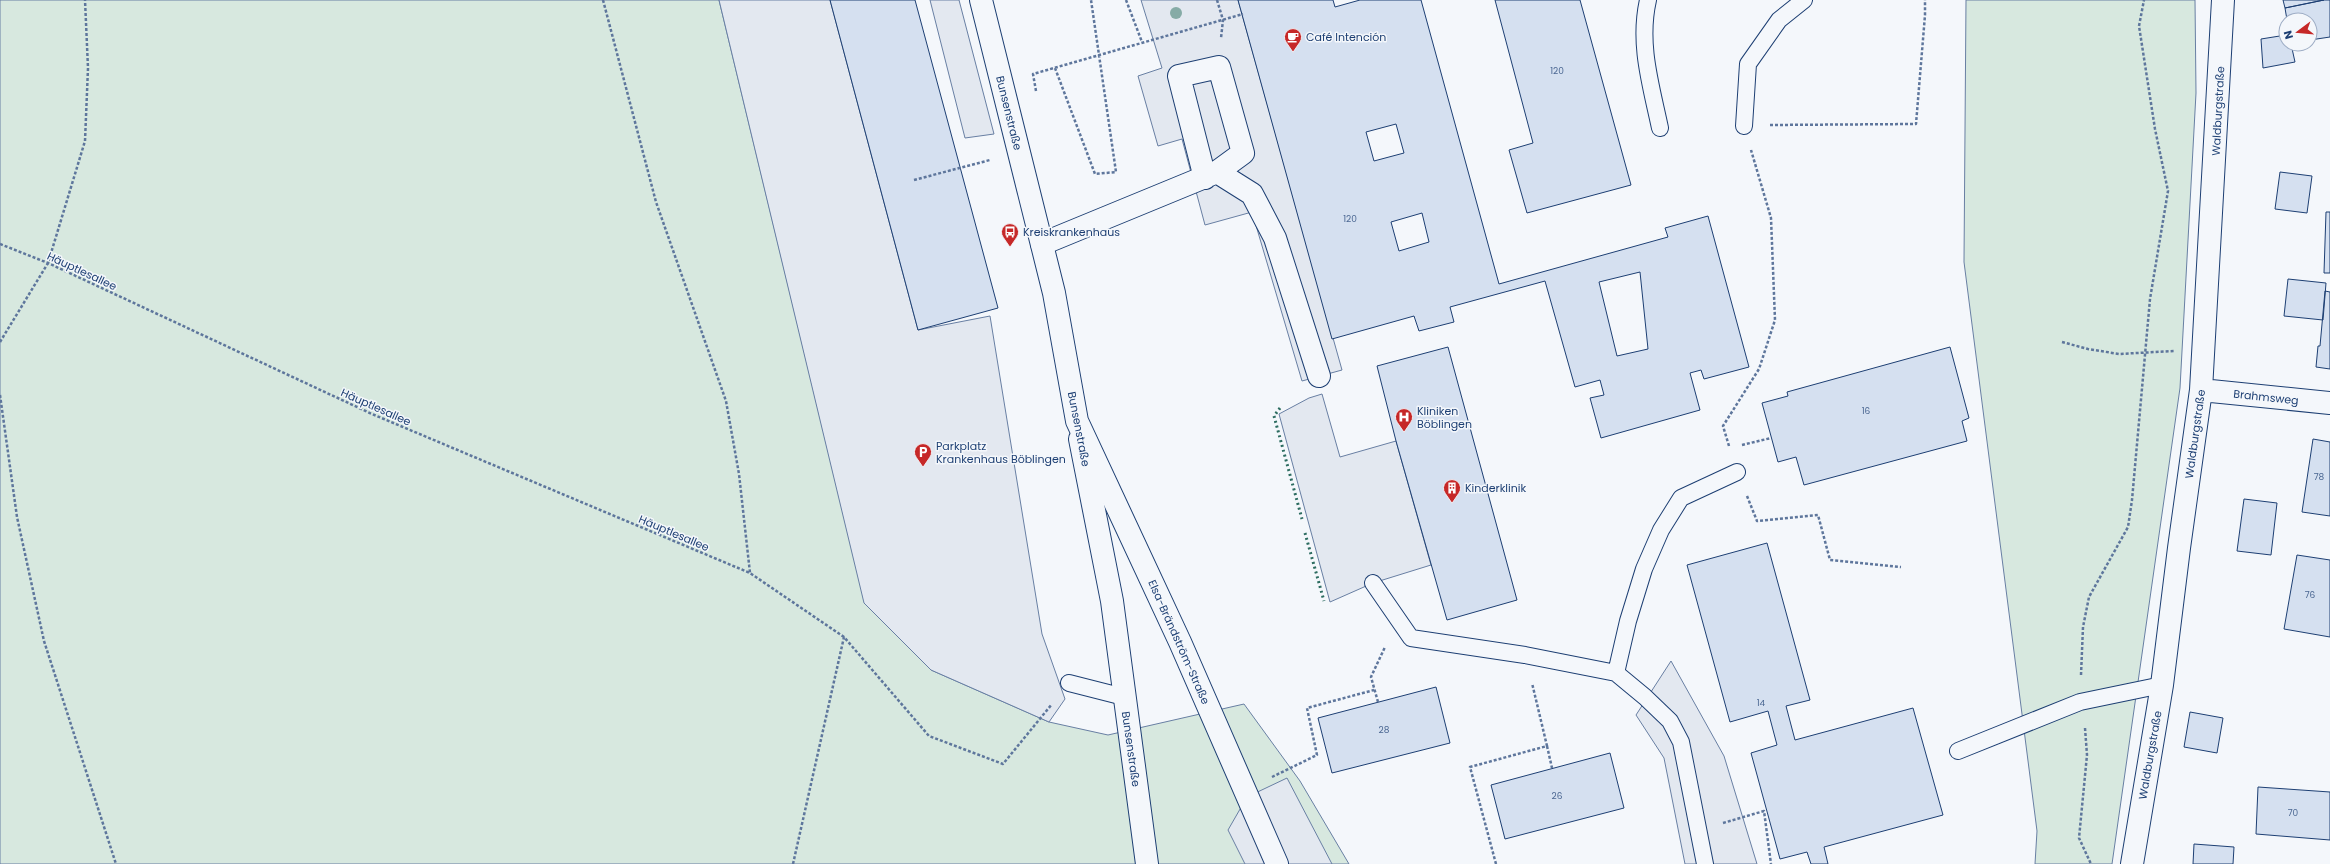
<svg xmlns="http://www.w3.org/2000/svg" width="2330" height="864" font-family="Poppins,sans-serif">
<rect width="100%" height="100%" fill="#f4f7fb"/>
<path fill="#d7e8df" stroke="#687fa3" d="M0,0H719L865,603L931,670L1049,722L1108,735L1244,704L1300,781L1349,864H0Z
M1966,0H2195L2196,93L2180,388L2112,864H2035L2037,831L1964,262Z"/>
<path fill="#e3e8f0" stroke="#687fa3" d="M719,0H830L918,330L990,316L1042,634L1065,699L1049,722L931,670L864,603Z
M930,0H959L994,134L965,138Z
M1141,0H1238L1342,370L1302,381L1252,212L1205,225L1182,139L1158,146L1138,76L1162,68Z
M1322,394L1340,457L1396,441L1431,565L1373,583L1330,602L1279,414L1309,398Z
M1671,661L1724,756L1757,864H1685L1664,758L1636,715Z
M1287,778L1332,864H1245L1228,830L1247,797Z"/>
<path fill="#d5e0f0" stroke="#1d3f73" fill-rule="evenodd" d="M830,0H915L998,308L918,330Z
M1238,0H1333L1335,7L1360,0H1421L1499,284L1668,237L1665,228L1708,216L1749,367L1704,379L1701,370L1690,373L1700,410L1601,438L1590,398L1604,395L1600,380L1575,387L1545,281L1450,307L1454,322L1419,331L1414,316L1332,339ZM1396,124L1404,153L1374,161L1366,132ZM1422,213L1429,242L1399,251L1391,222ZM1640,272L1648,349L1617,356L1599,282Z
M1495,0H1580L1631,185L1527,213L1509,150L1533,143Z
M2283,0H2324L2285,8Z
M2324,0H2330V37L2310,40V20H2287L2285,8Z
M2286,35V44H2291L2295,62L2263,68L2261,39Z
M2280,172L2312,176L2307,213L2275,209Z
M2326,212H2330V273H2324Z
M2288,279L2326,283L2323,320L2284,316Z
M2325,291L2330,292V369L2316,367L2318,346H2320Z
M1448,347L1517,600L1447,620L1396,441L1377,366Z
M1950,347L1969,418L1962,421L1967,441L1804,485L1796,457L1778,462L1762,403L1788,396L1787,392Z
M2313,439L2330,442V516L2302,512Z
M2244,499L2277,503L2271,555L2237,551Z
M1767,543L1810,700L1786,706L1795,740L1913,708L1943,815L1824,847L1828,864H1811L1807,852L1780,859L1751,753L1777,745L1768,711L1730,722L1687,565Z
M2297,555L2330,560V637L2284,629Z
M1436,687L1450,743L1332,773L1318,718Z
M2190,712L2223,718L2217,753L2184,747Z
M1610,753L1624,808L1505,839L1491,785Z
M2258,787L2330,792V840L2256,834Z
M2194,844L2234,847L2233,864H2193Z"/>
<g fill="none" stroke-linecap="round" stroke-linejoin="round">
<g stroke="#1d3f73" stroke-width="18">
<path id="lane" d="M1648,0C1638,44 1651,85 1660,128
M1744,126L1748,64L1779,20L1804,0
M1373,583L1411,638L1525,655L1616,673L1645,697L1670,721L1681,742L1705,864
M1616,673L1628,621L1644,569L1661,530L1681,498L1737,472
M1069,683L1124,697
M1958,751L2080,702L2162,685"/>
</g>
<g stroke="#1d3f73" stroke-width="24">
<path id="street" d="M1205,178L1179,76L1219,67L1243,153L1217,172
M1042,244L1217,172L1252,194L1275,238L1319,376
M2201,390L2330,403
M1080,439L1112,601L1147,864
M2132,864L2162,685L2179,548L2201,390L2223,0"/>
</g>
<g stroke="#1d3f73" stroke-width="24">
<path id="secondary" d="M981,0L1054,293L1077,421L1180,642L1277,864"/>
</g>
<path stroke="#5e769c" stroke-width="2.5" stroke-dasharray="3 2" stroke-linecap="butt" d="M603,0L656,202L726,401L739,474L750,573
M1126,0L1142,42
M1217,0L1223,20L1221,38
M1055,68L1095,174L1116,172L1091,0
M1036,91L1033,74L1243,14
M1770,125L1916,124L1925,15V0
M914,180L990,160
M0,244L48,263L372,414L750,573L844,637L929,736L1003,764L1052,704
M0,342L48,263L85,141L88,68L85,0
M2062,342L2088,349L2119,354L2174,351
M0,395L17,517L44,641L116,864
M1742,445L1771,438
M1729,446L1723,426L1759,369L1775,320L1771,218L1751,150
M1747,496L1757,521L1818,515L1830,560L1901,567
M2081,675L2083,627L2089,597L2128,527L2132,500L2150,299L2168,191L2155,129L2139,26L2144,0
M1378,702L1371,677L1385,647
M2085,728L2087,755L2079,838L2091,864
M1547,746L1552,768
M1272,777L1317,755L1307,708L1374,690
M1723,823L1764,811L1771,864
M793,864L844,637
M1496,864L1470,767L1547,746L1532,683"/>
<use href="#lane" stroke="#f4f7fb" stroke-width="16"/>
<use href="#street" stroke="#f4f7fb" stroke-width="22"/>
<use href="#secondary" stroke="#f4f7fb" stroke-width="22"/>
<path stroke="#2c6c60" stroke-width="3" stroke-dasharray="2 3" stroke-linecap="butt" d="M1280,408L1274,416L1302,519
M1305,533L1324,601"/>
</g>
<circle fill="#86aba6" cx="1176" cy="13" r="6"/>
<defs>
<g id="cafe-pin" transform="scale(0.9)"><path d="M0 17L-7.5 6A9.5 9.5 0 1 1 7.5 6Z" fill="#c62828" stroke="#f4f7fb"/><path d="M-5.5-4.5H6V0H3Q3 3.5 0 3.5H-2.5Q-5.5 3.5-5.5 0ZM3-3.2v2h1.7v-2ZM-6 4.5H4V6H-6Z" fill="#fff"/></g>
<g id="bus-pin" transform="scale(0.9)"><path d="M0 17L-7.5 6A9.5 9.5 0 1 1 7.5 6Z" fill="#c62828" stroke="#f4f7fb"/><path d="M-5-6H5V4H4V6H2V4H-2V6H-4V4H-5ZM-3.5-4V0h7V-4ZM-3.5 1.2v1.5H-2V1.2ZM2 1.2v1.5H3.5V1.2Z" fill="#fff"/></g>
<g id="hospital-pin" transform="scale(0.9)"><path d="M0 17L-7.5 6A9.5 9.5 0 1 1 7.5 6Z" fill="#c62828" stroke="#f4f7fb"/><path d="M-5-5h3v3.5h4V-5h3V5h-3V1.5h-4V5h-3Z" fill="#fff"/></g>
<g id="parking-pin" transform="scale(0.9)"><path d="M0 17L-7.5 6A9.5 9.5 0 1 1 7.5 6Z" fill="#c62828" stroke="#f4f7fb"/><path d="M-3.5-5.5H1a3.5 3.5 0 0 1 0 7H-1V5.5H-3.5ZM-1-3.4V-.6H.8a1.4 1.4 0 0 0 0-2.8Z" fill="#fff"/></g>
<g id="building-pin" transform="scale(0.9)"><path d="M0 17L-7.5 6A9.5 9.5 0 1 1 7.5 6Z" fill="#c62828" stroke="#f4f7fb"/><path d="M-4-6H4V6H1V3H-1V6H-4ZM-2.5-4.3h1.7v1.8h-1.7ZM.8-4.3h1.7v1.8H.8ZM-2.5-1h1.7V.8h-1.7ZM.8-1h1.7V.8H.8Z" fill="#fff"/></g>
</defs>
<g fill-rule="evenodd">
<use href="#cafe-pin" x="1293" y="37"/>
<use href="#bus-pin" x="1010" y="232"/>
<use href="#hospital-pin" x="1404" y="417"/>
<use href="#parking-pin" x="923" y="452"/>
<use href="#building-pin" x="1452" y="488"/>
</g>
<g text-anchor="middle" stroke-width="3" stroke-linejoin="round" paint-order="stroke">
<g font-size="9" fill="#4b6792">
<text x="1557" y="74">120</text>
<text x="1350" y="222">120</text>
<text x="1866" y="414">16</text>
<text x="2319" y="480">78</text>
<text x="2310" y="598">76</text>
<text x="1761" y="706">14</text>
<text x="1384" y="733">28</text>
<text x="1557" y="799">26</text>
<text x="2293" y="816">70</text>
</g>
<g font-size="11" fill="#1d3f73" stroke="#f4f7fb" text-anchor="start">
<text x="1306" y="41">Café Intención</text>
<text x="1023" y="236">Kreiskrankenhaus</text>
<text x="1417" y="415">Kliniken<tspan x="1417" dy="13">Böblingen</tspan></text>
<text x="936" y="450">Parkplatz<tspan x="936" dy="13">Krankenhaus Böblingen</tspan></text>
<text x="1465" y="492">Kinderklinik</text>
</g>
<g font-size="11" fill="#1d3f73" stroke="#f4f7fb">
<text transform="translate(2218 111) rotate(-87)" y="4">Waldburgstraße</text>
<text transform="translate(1009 113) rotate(76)" y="4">Bunsenstraße</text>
<text transform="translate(82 271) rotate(25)" y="4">Häuptlesallee</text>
<text transform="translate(2266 397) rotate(6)" y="4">Brahmsweg</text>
<text transform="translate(376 407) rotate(24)" y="4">Häuptlesallee</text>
<text transform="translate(1079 429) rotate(79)" y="4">Bunsenstraße</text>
<text transform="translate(2195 434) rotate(-82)" y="4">Waldburgstraße</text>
<text transform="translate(674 533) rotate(23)" y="4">Häuptlesallee</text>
<text transform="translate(1179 642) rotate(66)" y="4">Elsa-Brändström-Straße</text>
<text transform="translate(1131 749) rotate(82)" y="4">Bunsenstraße</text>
<text transform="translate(2150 755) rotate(-80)" y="4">Waldburgstraße</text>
</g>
</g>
<g transform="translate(2298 32) rotate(254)"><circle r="19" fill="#f4f7fb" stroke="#9eadc5"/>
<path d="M0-3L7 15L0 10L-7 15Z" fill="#c62828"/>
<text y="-6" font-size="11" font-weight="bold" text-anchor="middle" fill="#1d3f73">N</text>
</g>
</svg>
